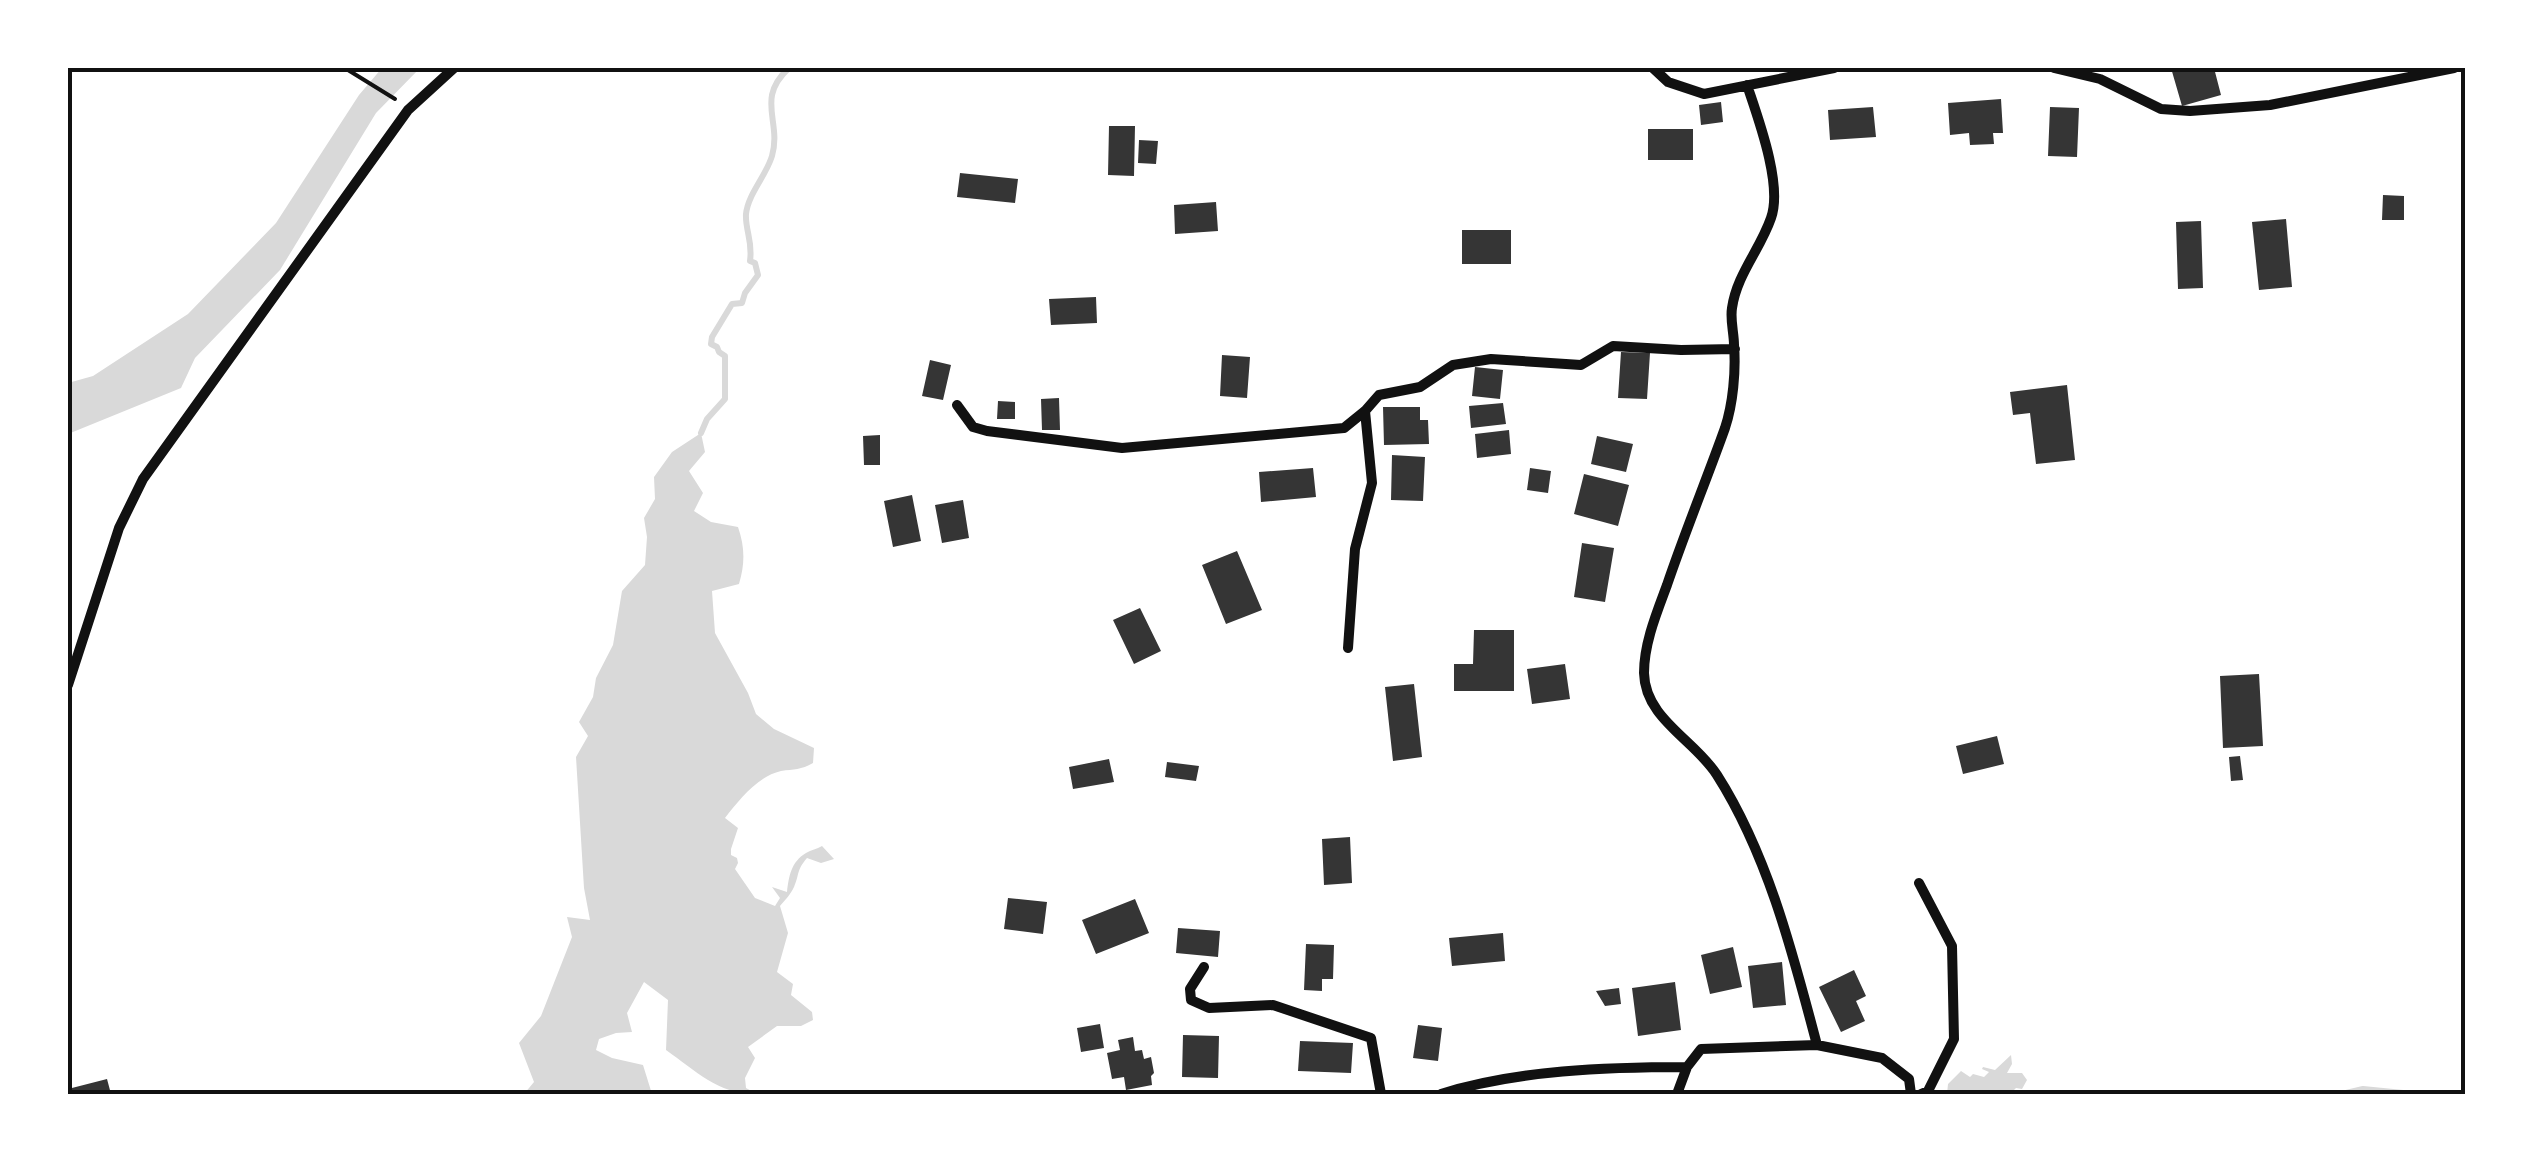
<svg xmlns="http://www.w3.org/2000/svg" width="2533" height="1162" font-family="Quicksand,sans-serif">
<rect width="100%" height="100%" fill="#fff"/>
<path fill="#d9d9d9" d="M382,68H420L376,113L280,270L195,358L181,388L68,434V383L93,376L188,314L276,223L359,95Z
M701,433L705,452L689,471L703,493L694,511L711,522L738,527C745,547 745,564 739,584L712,591L715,633L748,693L756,714L774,729L814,748L813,763C801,770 794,769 781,771C758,776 739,800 725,818L738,828L731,849V855L737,858L738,863L735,869L755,898L775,906L780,898L772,887L787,892C789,876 791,862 806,853C811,850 817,849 822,846L834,859L821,863L807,858C796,871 800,873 794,887C791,894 785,900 780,906L788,933L777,972L793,984L791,995L812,1012L813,1020L801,1026H777L748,1047L755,1058L745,1078L746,1088L757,1094C719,1095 696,1071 666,1050L668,1000L644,982L627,1013L632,1032L616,1033L599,1039L596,1050L612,1058L643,1065L652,1094H524L534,1082L519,1043L541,1016L572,937L567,917L590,920L584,888L576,757L588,736L579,722L593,697L596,678L613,645L622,591L645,565L647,537L644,518L655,499L654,477L672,452Z
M2011,1055L2012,1064L2007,1073H2022L2027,1080L2022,1089L2016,1088L2012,1092L2016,1094H1947L1948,1084L1961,1071L1970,1077L1973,1074L1984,1077L1989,1072L1982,1069L1983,1067L1995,1070Z"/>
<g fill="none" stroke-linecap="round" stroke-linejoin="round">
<path stroke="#d9d9d9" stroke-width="6" d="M701,433L707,419L725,399V356L719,352L717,347L711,344L712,337L732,304L742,303L745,293L758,275L755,263L750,261C753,241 745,230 746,214C748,194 766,176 772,156C782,121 755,99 789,68
M2342,1094L2363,1089L2413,1094"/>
</g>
<path fill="#353535" d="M2171,68H2214L2221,95L2182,106Z
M2001,99L2003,133H1993L1994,144L1970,145L1969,133L1950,135L1948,103Z
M1721,102L1723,122L1701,125L1699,105Z
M1873,107L1876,137L1830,140L1828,110Z
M2050,107L2079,108L2077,157L2048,156Z
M1109,126H1135L1134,176L1108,175Z
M1648,129H1693V160H1648Z
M1139,140L1158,141L1156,164L1138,163Z
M960,173L1018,179L1015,203L957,197Z
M2383,195L2404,196V220H2382Z
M1216,202L1218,231L1175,234L1174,205Z
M2286,219L2292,287L2259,290L2252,222Z
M2201,221L2203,288L2178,289L2176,222Z
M1462,230H1511V264H1462Z
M1096,297L1097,323L1051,325L1049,299Z
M1621,352L1650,353L1647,399L1618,398Z
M1222,355L1250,357L1247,398L1220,396Z
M930,360L951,365L943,400L922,396Z
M1475,367L1503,370L1500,399L1472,396Z
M2067,385L2075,460L2036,464L2030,413L2013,415L2010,392Z
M1059,398L1060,430H1042L1041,399Z
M998,401L1015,402V419H997Z
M1503,403L1506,424L1471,428L1469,406Z
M1383,407H1420V420H1428L1429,444L1384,445Z
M1509,430L1511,454L1477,458L1475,434Z
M880,435V465H864L863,436Z
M1597,436L1633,444L1626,472L1591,464Z
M1392,455L1425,457L1423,501L1391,500Z
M1313,468L1316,497L1261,502L1259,472Z
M1530,468L1551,471L1548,493L1527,490Z
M1584,474L1629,485L1618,526L1574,514Z
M912,495L921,541L893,547L884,501Z
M963,500L969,538L942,543L935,505Z
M1582,543L1614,548L1605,602L1574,597Z
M1237,551L1262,610L1226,624L1202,565Z
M1140,608L1161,651L1134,664L1113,620Z
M1474,630H1514V691H1454V664H1473Z
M1565,664L1570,699L1532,704L1527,669Z
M2259,674L2263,746L2223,748L2220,676Z
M1414,684L1422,757L1393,761L1385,687Z
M1997,736L2004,764L1963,774L1956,746Z
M2240,756L2243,780L2231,781L2229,757Z
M1109,759L1114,782L1073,789L1069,767Z
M1167,762L1199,766L1196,781L1165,777Z
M1350,837L1352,883L1324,885L1322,839Z
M1008,898L1047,902L1043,934L1004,929Z
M1135,899L1149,933L1096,954L1082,920Z
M1178,928L1220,931L1218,957L1176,953Z
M1503,933L1505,961L1452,966L1449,938Z
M1306,944L1334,945L1333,979H1322V991L1304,990Z
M1733,947L1742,987L1710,994L1701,955Z
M1782,962L1786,1005L1753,1008L1748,966Z
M1854,970L1866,996L1856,1001L1865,1021L1841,1032L1819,987Z
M1675,982L1681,1030L1638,1036L1632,988Z
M1619,988L1621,1004L1605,1006L1596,991Z
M1100,1024L1104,1048L1081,1052L1077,1028Z
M1418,1025L1442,1028L1438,1061L1413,1058Z
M1183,1035L1219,1036L1218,1078L1182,1077Z
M1133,1037L1135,1051L1142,1050L1144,1059L1151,1057L1154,1073L1151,1076L1152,1085L1126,1090L1124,1077L1112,1079L1107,1053L1120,1050L1118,1040Z
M1300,1041L1353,1043L1351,1073L1298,1071Z
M107,1079L111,1094H68V1089Z"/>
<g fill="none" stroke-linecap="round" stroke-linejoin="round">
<path stroke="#111" stroke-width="4" d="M338,68L348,70L395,99"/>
<path stroke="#111" stroke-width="10" d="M1653,68L1668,82L1704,94L1834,68
M2054,68L2100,79L2161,109L2190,111L2270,105L2454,68
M1747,85C1758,118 1783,185 1771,218C1760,250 1737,274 1732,308C1730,320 1734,333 1734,345C1736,371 1733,404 1725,428C1706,481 1685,532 1667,585C1657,612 1644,643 1644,673C1645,719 1695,740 1717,775C1768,855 1793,954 1817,1045
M957,405L973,427L987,431L1122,448L1344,428L1365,411L1379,395L1420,387L1453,365L1491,359L1581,365L1613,346L1681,350L1735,349
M1348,648L1355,549L1372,483L1365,411
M68,685L119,528L143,479L408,110L454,68
M1919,883L1952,946L1954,1039L1928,1091L1921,1094
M1204,967L1190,989L1191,1000L1209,1008L1273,1005L1371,1038L1381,1094
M1441,1094C1516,1070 1608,1067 1687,1067
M1677,1094L1687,1067L1701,1049L1817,1045L1882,1058L1909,1079L1911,1094"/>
</g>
<rect width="2533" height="1162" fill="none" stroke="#ffffff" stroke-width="140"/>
<rect x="70" y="70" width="2393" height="1022" fill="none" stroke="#111" stroke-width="4"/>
</svg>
